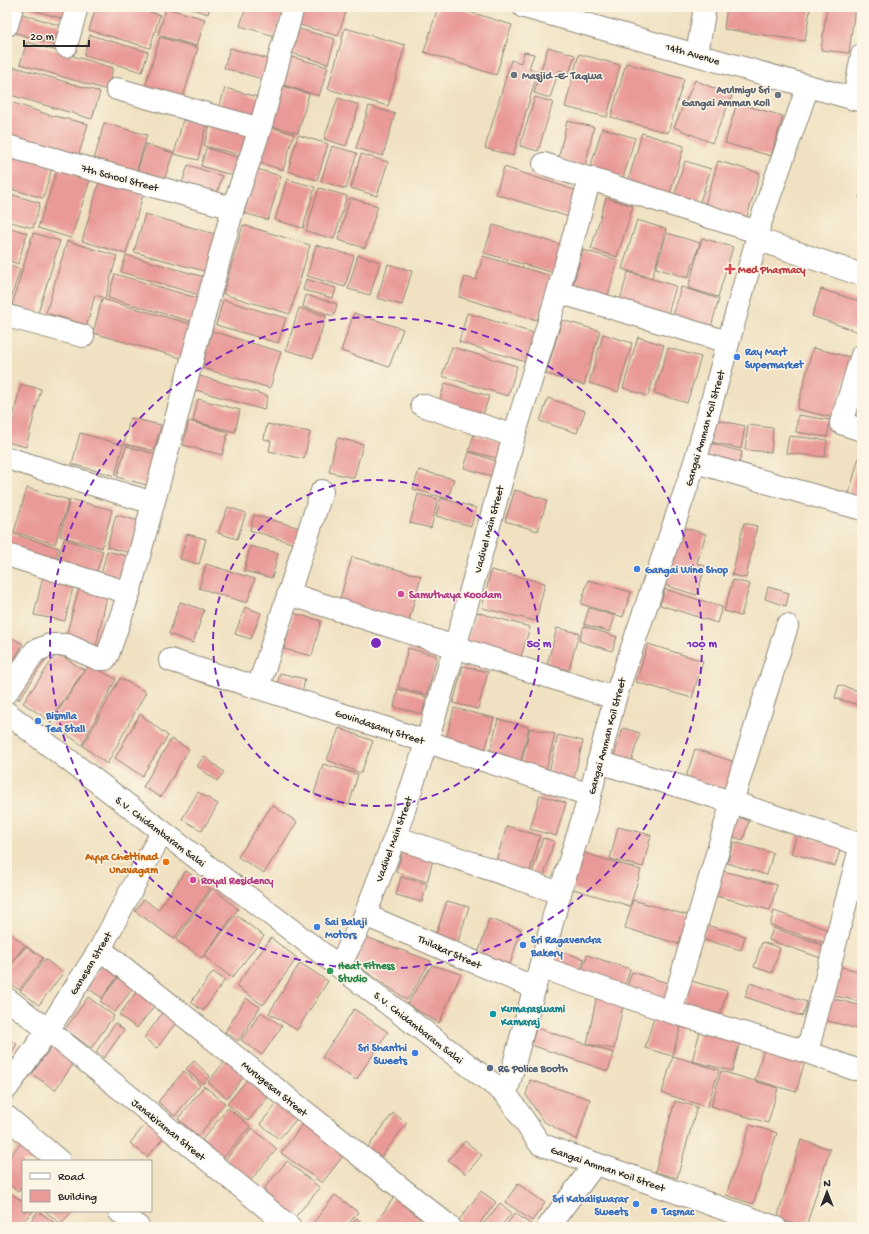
<svg xmlns="http://www.w3.org/2000/svg" width="869" height="1234" font-family="'Gochi Hand',sans-serif">
<rect width="100%" height="100%" fill="#fcf5e5"/>
<filter id="ink" filterUnits="userSpaceOnUse"><feTurbulence type="fractalNoise" baseFrequency=".025" numOctaves="2"/><feDisplacementMap in="SourceGraphic" scale="8" xChannelSelector="R" yChannelSelector="G"/><feConvolveMatrix kernelMatrix="1 2 1 2 8 2 1 2 1" color-interpolation-filters="sRGB"/></filter>
<filter id="wash" filterUnits="userSpaceOnUse"><feTurbulence type="fractalNoise" baseFrequency=".012" numOctaves="4" result="noise"/><feDisplacementMap in="SourceGraphic" scale="16" xChannelSelector="R" yChannelSelector="G"/><feGaussianBlur stdDeviation="0.9" result="paint"/><feColorMatrix in="noise" values="0 0 0 0 0 0 0 0 0 0 0 0 0 0 0 0 0 1.4 0 .05"/><feComposite in="paint" operator="in"/></filter>
<g filter="url(#wash)">
<rect width="100%" height="100%" fill="#efe1c1"/>
<g id="blocks">
<path fill="#e99997" d="M23,7H68L64,19Z
M96,7H133L160,15L150,48L89,30Z
M186,7H210L208,14Z
M246,7H284L275,36L240,26Z
M298,7H333L346,11L338,36L293,23Z
M438,7H453L512,25L496,75L424,52Z
M727,7H792L810,10L805,41L724,29Z
M827,7H855L849,53L821,50Z
M166,8L205,19L197,46L158,35Z
M19,13L68,28L62,47L13,32Z
M292,27L335,39L328,64L285,51Z
M345,28L405,45L388,106L328,89Z
M90,35L148,52L142,72L84,55Z
M160,37L198,48L181,104L143,93Z
M27,42L113,68L107,90L20,64Z
M548,47L575,55L569,73L559,70L550,98L534,93Z
M230,48L275,61L269,81L224,68Z
M524,52L534,54L529,68L538,71L513,156L485,148L511,60L521,63Z
M579,54L620,65L607,117L565,107Z
M285,55L328,67L319,96L277,83Z
M626,63L684,79L668,133L611,117Z
M15,67L100,92L92,119L7,94Z
M695,80L732,96L712,143L674,127Z
M280,85L309,94L298,133L268,125Z
M225,88L265,99L257,126L217,115Z
M535,97L553,102L538,151L520,146Z
M338,98L359,105L346,146L324,139Z
M11,102L46,114L88,124L76,164L7,143V116Z
M737,103L783,116L771,156L725,143Z
M369,106L395,114L383,156L356,148Z
M183,120L206,125L198,160L174,154Z
M211,120L252,130L245,156L204,146Z
M567,121L594,127L585,166L558,160Z
M104,123L147,135L135,176L93,164Z
M267,126L294,134L283,170L257,162Z
M602,128L635,138L623,178L590,169Z
M642,133L684,146L669,197L627,185Z
M298,135L328,144L317,180L288,171Z
M146,144L173,153L163,184L135,178Z
M332,146L357,153L346,189L321,181Z
M206,148L241,158L235,176L201,166Z
M7,152L53,165L43,198L7,188Z
M361,154L388,162L377,196L351,188Z
M685,161L711,169L698,207L673,199Z
M718,161L760,173L746,220L704,208Z
M59,164L92,174L71,238L38,228Z
M188,165L222,176L215,200L180,189Z
M504,167L581,192L572,218L496,194Z
M257,169L281,176L268,220L244,213Z
M100,179L144,191L126,254L82,241Z
M287,179L315,187L303,228L275,220Z
M319,188L347,196L334,239L306,231Z
M862,188V199L859,198Z
M7,193L40,203L33,228L7,221Z
M350,198L378,206L365,248L338,240Z
M606,198L633,206L617,257L591,249Z
M145,214L218,235L208,272L134,252Z
M637,220L666,229L652,278L622,269Z
M243,225L310,245L290,314L223,294Z
M493,225L566,246L558,274L484,253Z
M7,227L27,233L18,264L7,260Z
M33,233L60,241L38,313L12,305Z
M667,233L700,243L688,278L656,268Z
M702,238L733,247L718,297L688,288Z
M67,241L117,256L105,298L95,295L87,325L46,313Z
M316,245L354,256L345,287L307,276Z
M583,250L618,260L606,302L571,292Z
M126,255L208,278L203,296L121,272Z
M358,255L380,262L370,295L348,289Z
M483,256L558,278L551,302L544,299L537,320L459,297L465,277L476,280Z
M388,264L412,271L402,305L377,298Z
M7,265L20,269L9,305L7,304Z
M628,272L676,286L666,321L618,307Z
M115,274L204,300L197,323L108,298Z
M306,279L336,288L333,298L303,290Z
M681,287L719,299L710,330L672,319Z
M821,289L862,302V333L812,316Z
M306,295L337,304L334,316L303,307Z
M102,299L198,326L188,360L93,333Z
M223,300L286,318L278,343L216,325Z
M299,308L326,316L313,358L286,350Z
M354,313L403,329L389,367L341,351Z
M467,313L537,334L529,363L459,342Z
M562,320L600,331L584,385L546,374Z
M212,331L281,352L270,388L202,368Z
M603,334L632,343L618,392L589,383Z
M638,337L664,345L648,396L623,388Z
M452,347L517,366L508,396L442,376Z
M668,348L701,357L687,403L654,393Z
M813,348L850,357L834,418L797,409Z
M193,374L268,396L264,410L189,388Z
M445,383L489,396L483,415L439,402Z
M21,384L41,389L26,447L7,442Z
M548,398L585,411L577,433L540,421Z
M198,399L240,410L235,432L193,421Z
M798,415L830,420L827,437L796,432Z
M130,418L161,425L154,451L124,444Z
M713,419L745,426L741,449L708,441Z
M189,421L228,432L222,455L183,445Z
M267,424L310,432L304,459L269,451L271,441L264,439Z
M748,425L773,428L771,452L745,450Z
M80,433L123,445L115,476L72,464Z
M474,434L504,442L500,459L469,451Z
M789,436L827,440L825,457L786,453Z
M337,438L363,444L354,478L329,472Z
M707,442L742,452L737,470L702,460Z
M126,446L155,454L147,485L117,477Z
M862,446V505L847,501Z
M469,452L499,462L495,477L464,468Z
M419,470L454,479L448,499L413,489Z
M27,488L69,500L55,544L14,532Z
M515,490L547,500L538,531L505,521Z
M418,494L438,499L431,528L410,523Z
M441,498L476,508L471,526L436,516Z
M70,499L112,510L102,548L60,536Z
M228,507L246,513L237,539L218,533Z
M116,515L144,522L135,554L107,547Z
M254,515L300,528L295,544L250,530Z
M744,523L757,526L746,578L732,575Z
M682,527L706,534L697,563L705,566L697,595L661,584Z
M11,533L59,548L54,565L7,547Z
M187,534L206,539L199,564L180,559Z
M64,539L103,551L95,577L56,566Z
M250,546L278,553L272,578L244,571Z
M107,551L135,558L128,587L100,579Z
M352,557L421,576L409,621L339,602Z
M206,564L255,579L247,603L199,588Z
M491,570L545,583L536,621L482,608Z
M43,576L74,583L65,621L34,615Z
M588,580L631,592L623,617L581,604Z
M733,580L750,584L741,616L724,611Z
M81,581L109,587L95,651L65,640Z
M768,587L789,593L786,606L765,599Z
M665,589L722,607L717,623L660,605Z
M180,602L204,610L193,643L169,634Z
M245,607L261,613L251,639L235,634Z
M589,608L615,616L610,632L584,624Z
M476,612L530,627L520,660L466,645Z
M293,613L321,621L312,656L284,649Z
M584,626L617,637L612,651L579,641Z
M557,628L579,633L569,670L547,665Z
M7,635L23,644L7,672Z
M648,644L703,661L692,698L636,682Z
M408,648L437,656L427,695L398,687Z
M57,653L84,670L50,721L23,703Z
M37,655L47,657L19,700L16,693Z
M89,665L116,679L82,745L50,723Z
M463,666L488,672L478,709L453,703Z
M280,673L305,679L301,698L275,692Z
M120,678L146,692L107,764L83,746Z
M839,685L862,692V706L835,698Z
M398,689L427,697L422,714L394,707Z
M454,708L494,718L484,754L445,743Z
M140,714L168,736L142,776L115,758Z
M498,719L529,727L519,767L488,760Z
M339,728L373,741L361,773L327,760Z
M530,728L555,734L545,775L520,769Z
M623,728L640,733L631,762L614,756Z
M558,735L583,741L573,782L548,776Z
M171,739L189,749L161,797L143,787Z
M695,749L735,762L726,790L686,777Z
M204,756L224,772L217,781L197,766Z
M323,764L358,774L349,805L314,794Z
M198,792L218,804L202,831L182,819Z
M540,795L566,803L556,836L530,829Z
M272,805L297,822L264,873L238,857Z
M733,815L749,821L743,840L727,835Z
M507,826L540,836L529,874L495,864Z
M618,827L651,835L643,867L610,859Z
M797,834L841,847L835,866L791,853Z
M543,838L554,841L544,876L532,873Z
M734,842L773,853L767,875L727,863Z
M403,850L433,860L427,882L396,872Z
M581,852L641,870L630,906L570,888Z
M186,871L210,889L174,939L135,911L144,899L158,910Z
M723,871L777,885L770,910L716,896Z
M401,877L427,884L422,902L396,895Z
M213,888L238,909L202,958L176,940Z
M633,900L690,916L682,945L625,928Z
M447,901L469,907L457,944L435,937Z
M774,911L832,931L828,944L770,925Z
M236,915L264,936L232,978L204,956Z
M489,919L521,929L509,968L477,958Z
M706,925L745,936L741,950L702,939Z
M773,928L826,946L821,958L769,940Z
M8,932L25,945L7,968V934Z
M366,937L431,961L407,1000L354,963Z
M271,938L297,958L263,1005L236,986Z
M762,942L780,948L772,973L754,967Z
M26,946L43,958L19,990L7,981V970Z
M552,948L584,959L579,973L547,963Z
M587,955L630,969L623,991L580,977Z
M45,959L63,973L39,1005L20,991Z
M106,959L122,970L102,998L86,987Z
M300,963L328,981L297,1030L269,1013Z
M432,965L461,974L439,1023L407,1004Z
M838,966L862,972V1002L831,995Z
M213,972L225,980L203,1011L191,1002Z
M632,972L671,984L664,1004L625,991Z
M122,973L137,983L115,1012L100,1001Z
M691,981L727,991L719,1020L683,1009Z
M750,983L807,1002L802,1016L745,997Z
M141,986L159,1000L137,1028L119,1015Z
M597,995L624,1001L614,1049L587,1044Z
M88,997L114,1016L91,1048L65,1029Z
M827,997L862,1006V1030L821,1019Z
M246,998L260,1007L238,1041L225,1032Z
M167,1007L180,1017L157,1048L144,1038Z
M354,1009L388,1032L356,1080L322,1057Z
M656,1011L683,1019L672,1056L645,1048Z
M261,1012L282,1026L262,1055L241,1040Z
M115,1023L124,1030L104,1058L96,1052Z
M702,1024L742,1034L732,1071L692,1061Z
M536,1028L614,1053L608,1071L531,1045Z
M7,1038L17,1044L7,1061Z
M53,1044L76,1060L55,1090L32,1074Z
M765,1045L806,1057L796,1092L755,1080Z
M230,1055L249,1070L227,1098L208,1082Z
M673,1056L719,1070L707,1107L662,1093Z
M194,1061L210,1076L203,1084L186,1069Z
M184,1071L200,1085L175,1116L158,1102Z
M721,1071L778,1088L768,1123L711,1106Z
M252,1074L273,1091L248,1121L227,1104Z
M530,1080L590,1099L577,1140L543,1121L526,1095Z
M204,1086L225,1103L198,1136L178,1119Z
M281,1099L300,1115L279,1139L260,1124Z
M675,1101L697,1107L677,1178L655,1172Z
M228,1108L250,1126L223,1158L202,1140Z
M393,1113L407,1123L379,1160L366,1150Z
M149,1120L166,1135L147,1157L130,1143Z
M305,1121L347,1151L322,1183L281,1153Z
M750,1125L777,1133L753,1204L726,1195Z
M252,1128L277,1149L250,1181L225,1160Z
M801,1140L830,1149L806,1227L777,1219Z
M465,1141L482,1155L466,1174L448,1160Z
M21,1143L44,1161H23V1186L18,1192L7,1183V1160Z
M287,1161L320,1188L295,1217L263,1190Z
M518,1184L545,1203L532,1221L505,1202Z
M7,1190L23,1202V1211H34L17,1227H13L7,1223Z
M481,1191L496,1202L477,1227H463L457,1223Z
M335,1195L358,1212L346,1227H310Z
M395,1196L422,1215L414,1227H373Z
M500,1203L512,1213L500,1227H481Z
M38,1211L60,1227H27Z
M45,1211H72L61,1224Z
M515,1213L533,1226L532,1227H505Z
M357,1218L367,1227H349Z"/>
</g>
</g>
<g filter="url(#ink)">
<use href="#blocks" fill-opacity="0" stroke="#8d8676" stroke-width="1"/>
<g fill="none" stroke-linecap="round" stroke-linejoin="round">
<g stroke="#8d8676" stroke-width="24">
<path id="minor" d="M7,25L12,7
M66,46L77,7
M697,54L705,7
M117,89L260,129
M854,99L862,55
M7,146L233,208
M544,164L757,232
M757,239L862,275
M558,292L728,342
M7,316L83,336
M862,355L841,423L862,430
M422,405L514,436
M7,458L153,503
M695,462L862,509
M7,555L129,593
M289,594L615,698
M170,660L388,729L590,795
M258,688L322,491
M7,692L35,651L50,645H67L98,659H105L108,654L129,593L233,208L260,129L293,7
M7,713C173,841 340,966 506,1094
M598,762L732,802L861,845
M395,837L560,893
M365,915L535,988
M100,949L450,1227
M340,965L365,915L395,837L427,741L455,647L514,436L558,292L590,178
M540,967L671,1012L807,1052L854,1069
M7,999L48,1030L290,1227
M671,1012L732,802L787,626
M807,1052L862,841
M7,1088L48,1030L100,949L162,832
M7,1117L59,1161
M119,1211L138,1227
M548,1227L595,1164"/>
</g>
<g stroke="#8d8676" stroke-width="24">
<path id="tertiary" d="M524,7L862,101
M775,1227L540,1144L506,1094L560,893L590,795L615,698L695,462L757,239V232L808,86"/>
</g>
<use href="#minor" stroke="#fff" stroke-width="22"/>
<use href="#tertiary" stroke="#fff" stroke-width="22"/>
</g>
</g>
<g fill="none" stroke="#7b2cbf" stroke-width="2" stroke-dasharray="7 5">
<circle cx="376" cy="643" r="163"/>
<circle cx="376" cy="643" r="326"/>
</g>
<g fill="#6b7280" stroke="#fcf5e5" stroke-width="1.5">
<circle cx="514" cy="75" r="4"/>
<circle cx="778" cy="95" r="4"/>
</g>
<path fill="#e0444e" stroke="#fcf5e5" stroke-width="1.5" d="M728 263h4v4h4v4h-4v4h-4v-4h-4v-4h4z"/>
<g fill="#3f7fe0" stroke="#fcf5e5" stroke-width="1.5">
<circle cx="737" cy="357" r="4"/>
<circle cx="637" cy="569" r="4"/>
<circle cx="38" cy="721" r="4"/>
<circle cx="317" cy="927" r="4"/>
<circle cx="523" cy="945" r="4"/>
<circle cx="415" cy="1053" r="4"/>
<circle cx="636" cy="1204" r="4"/>
<circle cx="654" cy="1211" r="4"/>
</g>
<g fill="#d1479c" stroke="#fcf5e5" stroke-width="1.5">
<circle cx="401" cy="594" r="4"/>
<circle cx="193" cy="880" r="4"/>
</g>
<circle fill="#e8710a" stroke="#fcf5e5" stroke-width="1.5" cx="166" cy="862" r="4"/>
<circle fill="#2e9e5b" stroke="#fcf5e5" stroke-width="1.5" cx="330" cy="971" r="4"/>
<circle fill="#0f9aa8" stroke="#fcf5e5" stroke-width="1.5" cx="493" cy="1014" r="4"/>
<circle fill="#5c6f8a" stroke="#fcf5e5" stroke-width="1.5" cx="490" cy="1068" r="4"/>
<g text-anchor="middle" stroke-width="3" stroke-linejoin="round" paint-order="stroke">
<g font-size="11" fill="#2b2b2b" stroke="#fcf5e5">
<text transform="translate(693 53) rotate(16)" y="4">14th Avenue</text>
<text transform="translate(120 177) rotate(15)" y="4">7th School Street</text>
<text transform="translate(704 428) rotate(-74)" y="4">Gangai Amman Koil Street</text>
<text transform="translate(488 529) rotate(-75)" y="4">Vadivel Main Street</text>
<text transform="translate(380 726) rotate(18)" y="4">Govindasamy Street</text>
<text transform="translate(606 736) rotate(-75)" y="4">Gangai Amman Koil Street</text>
<text transform="translate(161 831) rotate(37)" y="4">S.V. Chidambaram Salai</text>
<text transform="translate(393 839) rotate(-70)" y="4">Vadivel Main Street</text>
<text transform="translate(450 951) rotate(24)" y="4">Thilakar Street</text>
<text transform="translate(90 963) rotate(-59)" y="4">Ganesan Street</text>
<text transform="translate(419 1027) rotate(38)" y="4">S.V. Chidambaram Salai</text>
<text transform="translate(275 1088) rotate(39)" y="4">Murugesan Street</text>
<text transform="translate(169 1129) rotate(39)" y="4">Janakiraman Street</text>
<text transform="translate(608 1168) rotate(19)" y="4">Gangai Amman Koil Street</text>
</g>
<g font-size="11" font-weight="bold" fill="#5b616d" stroke="#fcf5e5" text-anchor="start">
<text x="522" y="79">Masjid -E- Taqwa</text>
<text x="770" y="93" text-anchor="end">Arulmigu Sri<tspan x="770" dy="13">Gangai Amman Koil</tspan></text>
</g>
<g font-size="11" font-weight="bold" fill="#be3a42" stroke="#fcf5e5" text-anchor="start">
<text x="738" y="273">Med Pharmacy</text>
</g>
<g font-size="11" font-weight="bold" fill="#366cbe" stroke="#fcf5e5" text-anchor="start">
<text x="745" y="355">Ray Mart<tspan x="745" dy="13">Supermarket</tspan></text>
<text x="645" y="573">Gangai Wine Shop</text>
<text x="46" y="719">Bismila<tspan x="46" dy="13">Tea Stall</tspan></text>
<text x="325" y="925">Sai Balaji<tspan x="325" dy="13">Motors</tspan></text>
<text x="531" y="943">Sri Ragavendra<tspan x="531" dy="13">Bakery</tspan></text>
<text x="407" y="1051" text-anchor="end">Sri Shanthi<tspan x="407" dy="13">Sweets</tspan></text>
<text x="628" y="1202" text-anchor="end">Sri Kabaliswarar<tspan x="628" dy="13">Sweets</tspan></text>
<text x="662" y="1215">Tasmac</text>
</g>
<g font-size="11" font-weight="bold" fill="#b23c85" stroke="#fcf5e5" text-anchor="start">
<text x="409" y="598">Samuthaya Koodam</text>
<text x="201" y="884">Royal Residency</text>
</g>
<g font-size="11" font-weight="bold" fill="#c56008" stroke="#fcf5e5" text-anchor="end">
<text x="158" y="860">Ayya Chettinad<tspan x="158" dy="13">Unavagam</tspan></text>
</g>
<g font-size="11" font-weight="bold" fill="#27864d" stroke="#fcf5e5" text-anchor="start">
<text x="338" y="969">Heat Fitness<tspan x="338" dy="13">Studio</tspan></text>
</g>
<g font-size="11" font-weight="bold" fill="#0d838f" stroke="#fcf5e5" text-anchor="start">
<text x="501" y="1012">Kumaraswami<tspan x="501" dy="13">Kamaraj</tspan></text>
</g>
<g font-size="11" font-weight="bold" fill="#4e5e75" stroke="#fcf5e5" text-anchor="start">
<text x="498" y="1072">R6 Police Booth</text>
</g>
</g>
<circle cx="376" cy="643" r="6" fill="#7b2cbf" stroke="#fcf5e5" stroke-width="2"/>
<g font-size="12" text-anchor="middle" font-weight="bold" fill="#7b2cbf" stroke="#fcf5e5" stroke-width="3" stroke-linejoin="round" paint-order="stroke">
<text x="539" y="647">50 m</text>
<text x="702" y="647">100 m</text>
</g>
<rect width="869" height="1234" fill="none" stroke="#fcf5e5" stroke-width="24"/>
<rect x="22" y="1160" width="130" height="52" fill="#fcf5e5" stroke="#a8a49b"/>
<rect x="30" y="1173" width="20" height="6" fill="#ffffff" stroke="#a8a49b"/>
<text x="58" y="1180" font-size="12" fill="#2b2b2b">Road</text>
<rect x="30" y="1190" width="20" height="12" fill="#e99997" stroke="#a8a49b"/>
<text x="58" y="1200" font-size="12" fill="#2b2b2b">Building</text>
<g transform="translate(827 1192)" stroke="#fcf5e5" stroke-width="3" paint-order="stroke">
<path d="M0-3L7 15L0 10L-7 15Z" fill="#2b2b2b"/>
<text y="-6" font-size="11" font-weight="bold" text-anchor="middle" fill="#2b2b2b">N</text>
</g>
<path d="M24 40v6h65v-6" fill="none" stroke="#2b2b2b" stroke-width="2"/>
<text x="30" y="40" font-size="12" fill="#2b2b2b" stroke="#fcf5e5" stroke-width="3" paint-order="stroke">20 m</text>
</svg>
